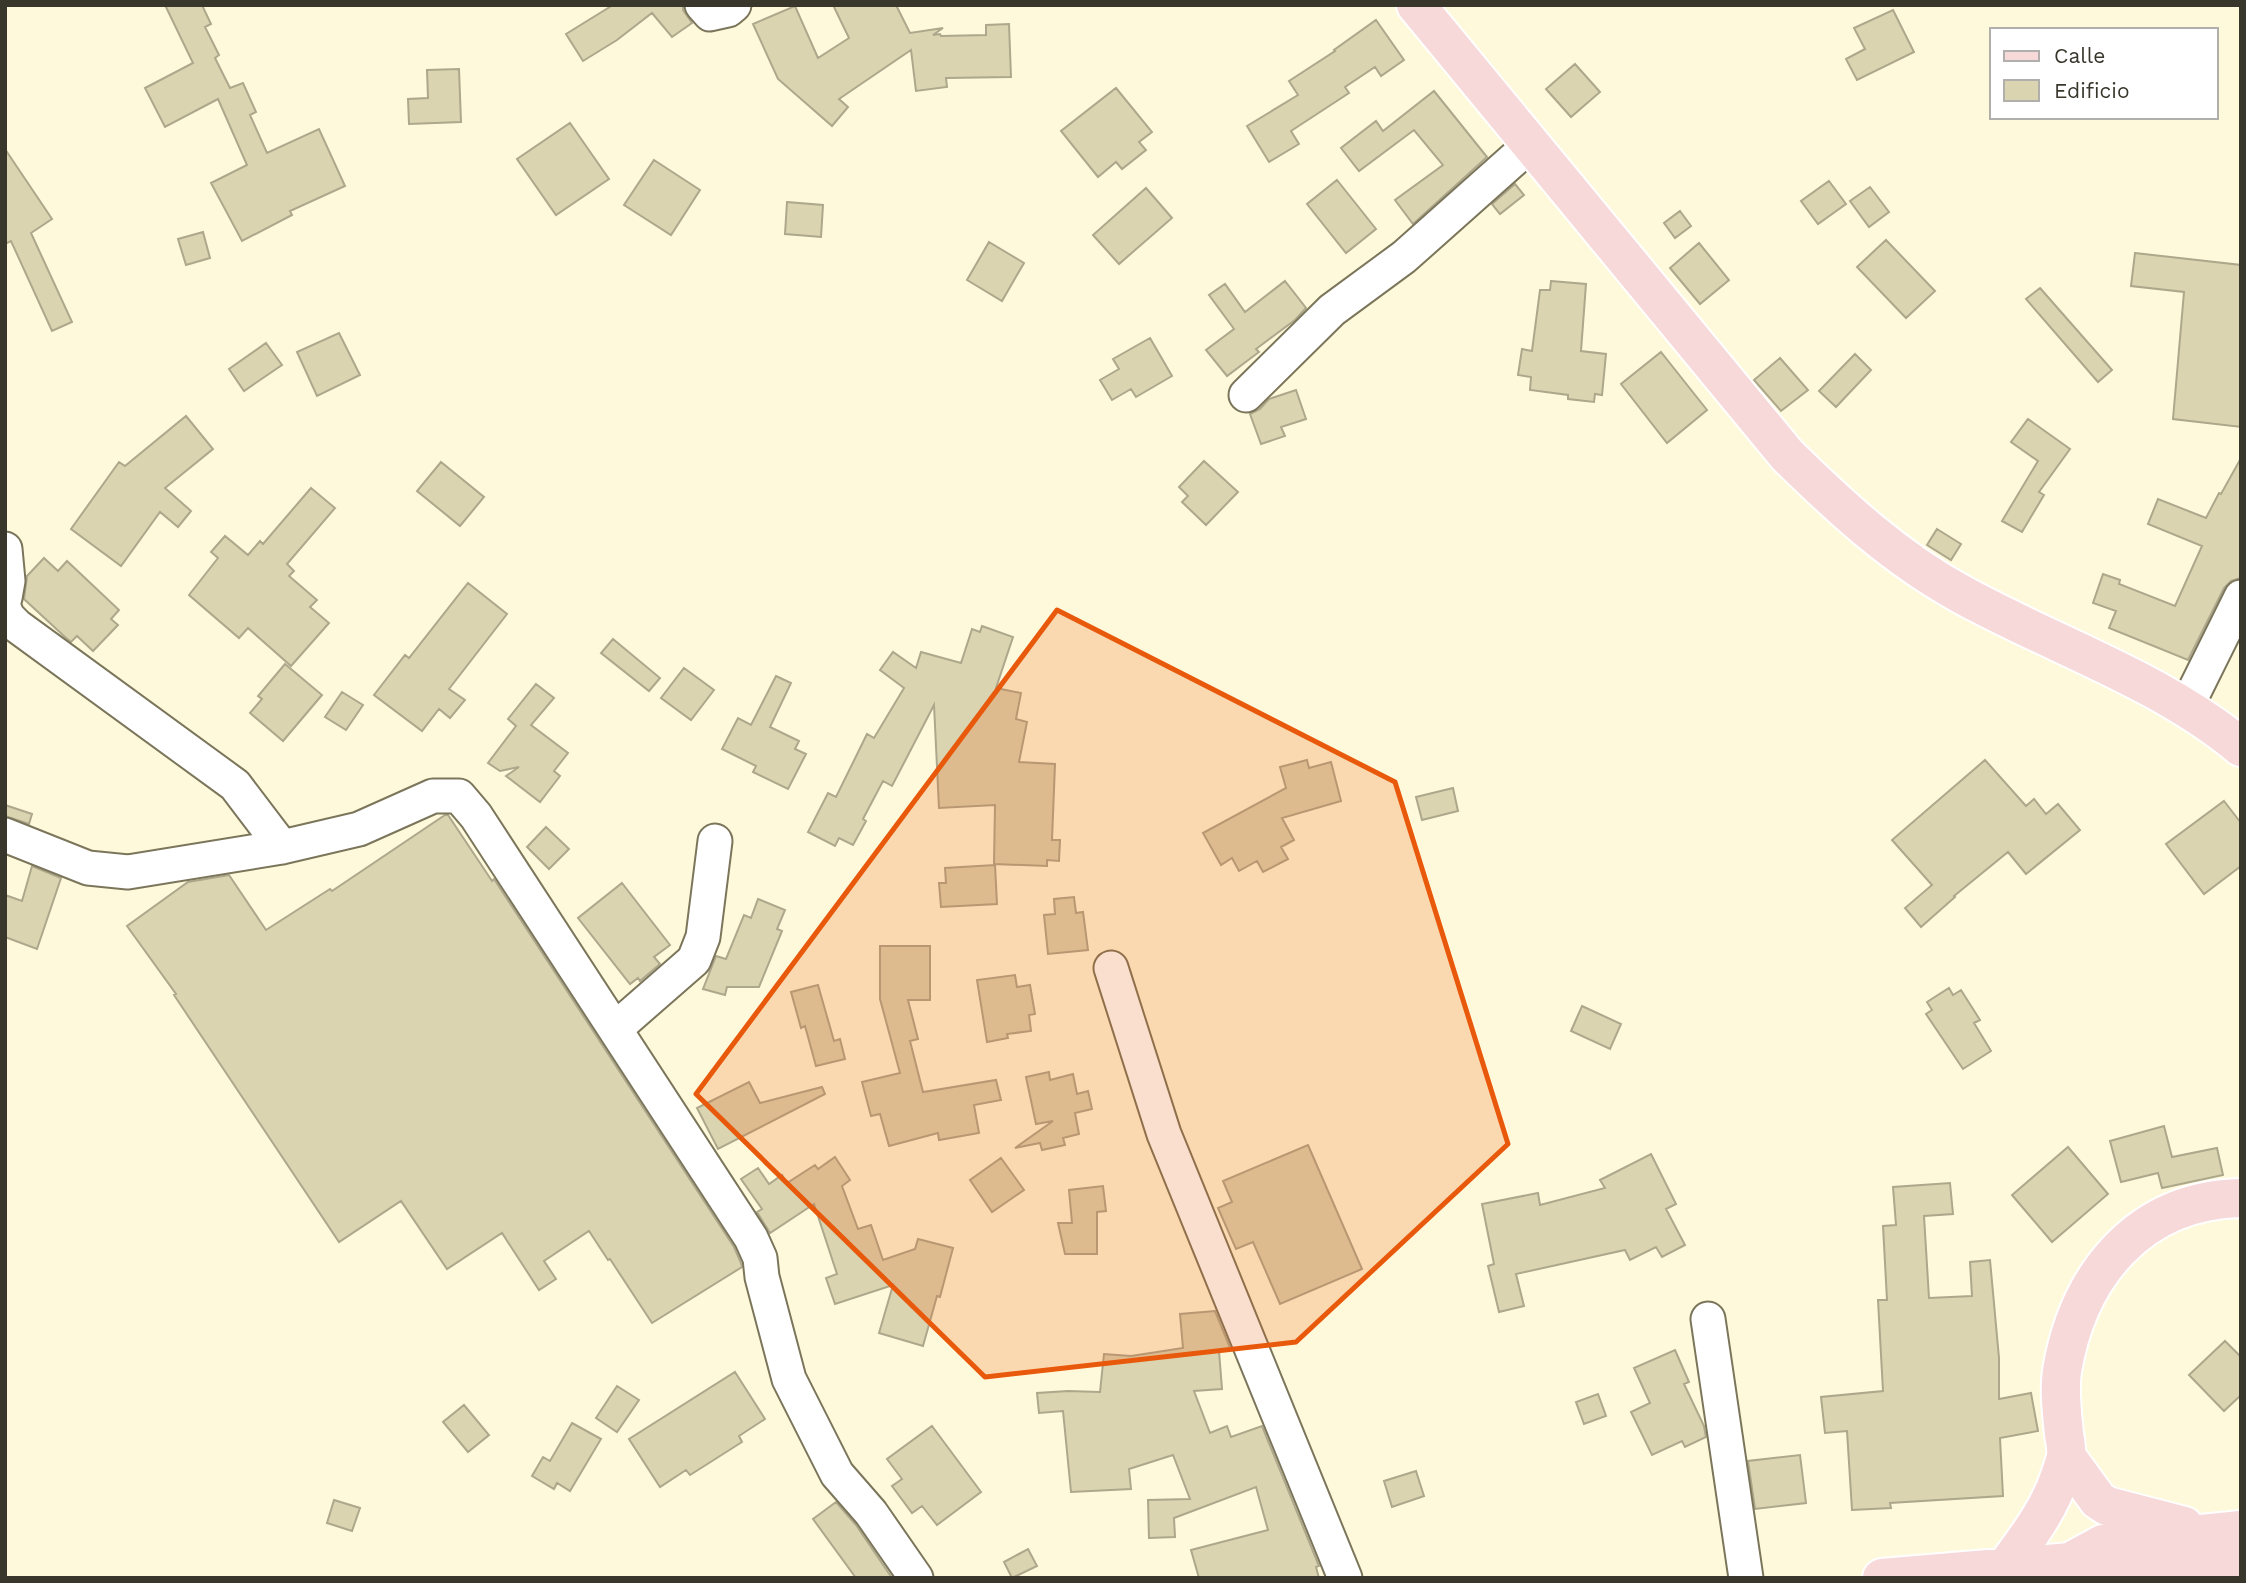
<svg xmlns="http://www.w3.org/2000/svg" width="2246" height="1583" font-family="'Work Sans',sans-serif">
<rect width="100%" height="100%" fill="#fff9db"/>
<path fill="#dbd4b0" stroke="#ada78c" stroke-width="2" d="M165,5H202L211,24L205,27L219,55L215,58L230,88L243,83L256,112L250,115L267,153L319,129L345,186L290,211L292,215L242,241L211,183L247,165L218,99L165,127L145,88L193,63Z
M613,5H683V10L692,23L672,37L652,13L617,40L583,61L566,34Z
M833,5H896L910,33L943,28L933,35L940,34L941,36L986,35V25L1009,24L1011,77L946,78L947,87L916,91L911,50L839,99L848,107L832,126L778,79L753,24L795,6L818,58L849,38Z
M1893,10L1914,52L1857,80L1846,59L1865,49L1854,28Z
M1376,20L1404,60L1381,76L1375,67L1345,87L1349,93L1291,131L1299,144L1269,162L1247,126L1298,95L1289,81L1335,51L1334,50Z
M1575,64L1600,92L1571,117L1546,89Z
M459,69L461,122L409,124L408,99L428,98L427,70Z
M1116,88L1152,132L1139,142L1146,150L1122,169L1116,162L1098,177L1061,131Z
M1434,91L1487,157L1413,224L1395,200L1443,165L1414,130L1359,171L1341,148L1376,121L1383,131Z
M570,123L609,179L556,215L517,159Z
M5,149L52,219L31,233L72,322L52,331L11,241L5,244Z
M654,160L700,190L671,235L624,205Z
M1337,180L1376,229L1346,253L1307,204Z
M1829,181L1846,204L1818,224L1801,201Z
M1515,184L1524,195L1500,214L1492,204Z
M1870,187L1889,212L1869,227L1850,201Z
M1146,188L1172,218L1119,264L1093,235Z
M787,202L823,205L821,237L785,234Z
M1680,211L1691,226L1675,238L1664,223Z
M203,232L210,258L186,265L178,239Z
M1886,240L1935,291L1906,318L1857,267Z
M989,242L1024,263L1002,301L967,280Z
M1699,243L1729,280L1700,304L1670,268Z
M2135,253L2241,265V427L2173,419L2184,292L2131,286Z
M1285,281L1306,308L1295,320L1256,349L1259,352L1227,376L1206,350L1234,329L1209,295L1225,284L1245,312Z
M1551,281L1586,284L1581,351L1606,354L1602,395L1595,394L1594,402L1568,399V395L1530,390L1531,377L1518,375L1522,349L1532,351L1540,290H1550Z
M2040,288L2112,370L2098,382L2026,299Z
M339,333L360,375L317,396L297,352Z
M1150,338L1172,376L1136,397L1131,389L1112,400L1100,380L1119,369L1113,359Z
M266,343L282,365L244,391L229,369Z
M1661,352L1707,410L1667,443L1621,384Z
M1855,354L1871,370L1836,407L1819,391Z
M1780,358L1808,390L1781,411L1754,380Z
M1296,390L1306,419L1281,427L1285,436L1261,444L1250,414L1260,409L1269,399Z
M186,416L213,449L165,488L191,511L178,527L160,512L121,566L71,529L119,462L125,466Z
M2028,419L2070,449L2039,492L2044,495L2022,532L2002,521L2038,461L2011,442Z
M2241,458V578L2231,581L2224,588L2188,660L2109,628L2116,611L2093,603L2103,574L2120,580L2119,584L2175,606L2202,546L2148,524L2158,499L2206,518L2219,493L2221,494Z
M1204,461L1238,492L1206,525L1182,502L1188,496L1179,487Z
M441,462L484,497L460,526L417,491Z
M311,488L335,508L287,564L294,571L289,576L317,600L310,607L329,623L291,666L248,628L239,638L189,595L218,558L211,552L225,536L248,555L260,541L263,544Z
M1937,529L1961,544L1951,560L1927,545Z
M44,558L58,571L67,561L119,610L111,619L118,625L93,651L77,636L71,642L65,637L24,599L27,576Z
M468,583L507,614L449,689L465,700L450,718L439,709L422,731L374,695L405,655L409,658Z
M982,626L1013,637L996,688L1021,693L1016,719L1027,722L1019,762L1055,764L1052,840H1060L1059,861L1047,860V866L994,864L995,805L939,808L934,705L892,786L883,781L863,819L866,821L853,845L839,838L835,846L808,832L828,793L836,797L867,734L874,738L904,688L880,670L893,652L916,668L921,652L961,663L972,629L980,632Z
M613,639L660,678L649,691L601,653Z
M285,664L322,695L283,741L250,713L262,699L258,696Z
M684,668L714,690L691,720L661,698Z
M776,676L791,683L770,727L799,741L795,749L806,754L788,789L753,772L756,766L722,749L738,718L751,725Z
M536,684L554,698L531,725L568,753L554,771L560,776L540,802L506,776L519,767L500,771L488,763L516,726L508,719Z
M342,692L363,705L346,730L325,717Z
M1307,760L1309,768L1331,762L1341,801L1282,818L1294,840L1281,847L1288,859L1263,872L1257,861L1239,871L1232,858L1221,865L1203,833L1286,788L1280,767Z
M1985,760L2026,806L2034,799L2046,814L2058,804L2080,830L2026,874L2008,852L1954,896L1955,897L1921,927L1905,908L1932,885L1892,840Z
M1453,788L1458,811L1422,820L1416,797Z
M2224,801L2241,823V866L2204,894L2166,844Z
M5,805L32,814L29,824L5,816Z
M445,815H448L492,881L494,879L734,1247L741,1263L742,1267L652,1323L610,1259L608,1260L589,1231L544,1261L556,1279L539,1290L502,1233L447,1269L401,1201L339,1242L174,995L176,994L127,926L188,882L229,875L266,930L330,889L332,891Z
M546,827L569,849L549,869L527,847Z
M995,865L997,904L941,907L939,883H946L945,868Z
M32,866L61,878L37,949L5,937V895L22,901Z
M622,883L670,945L654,957L660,964L640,981L638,978L630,984L578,918Z
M1074,897L1076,913L1083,912L1088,950L1048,954L1044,915L1055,914L1054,899Z
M758,899L785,910L777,929L782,931L759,987H727L725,995L703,989L716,956L726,959L744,915L751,918Z
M880,946H930V1000H908L918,1039L910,1041L923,1092L996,1080L1001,1100L974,1105L979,1133L939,1140L938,1133L889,1146L880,1114L871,1116L862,1082L900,1073L880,999Z
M1015,975L1017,987L1030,985L1035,1014L1029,1015L1031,1031L1007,1034L1008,1038L987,1042L977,980Z
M818,985L834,1041L840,1039L845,1059L816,1066L805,1026L801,1028L791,992Z
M1949,988L1953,995L1961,990L1980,1020L1974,1023L1991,1051L1963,1069L1926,1014L1932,1010L1927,1002Z
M1582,1006L1621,1024L1610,1049L1571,1031Z
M1049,1072L1050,1080L1073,1074L1077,1094L1088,1091L1092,1109L1075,1113L1079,1134L1063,1138L1065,1145L1042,1150L1040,1143L1015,1148L1053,1121L1036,1124L1026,1077Z
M749,1082L760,1103L822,1087L825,1094L718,1149L697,1108Z
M2164,1126L2172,1157L2217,1148L2223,1175L2162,1188L2158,1173L2121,1182L2110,1141Z
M1308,1145L1362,1269L1280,1304L1253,1242L1236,1249L1218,1208L1232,1202L1223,1181Z
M2068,1147L2108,1194L2052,1242L2012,1195Z
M1651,1154L1676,1204L1666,1209L1685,1245L1662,1257L1656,1247L1630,1260L1625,1250L1516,1274L1524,1306L1499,1312L1488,1266L1494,1264L1482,1204L1538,1193L1540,1205L1605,1188L1600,1180Z
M835,1157L850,1180L842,1186L858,1229L871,1225L883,1260L915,1249L918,1239L953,1248L940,1297L937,1296L923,1346L879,1333L893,1285L835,1304L826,1278L837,1274L814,1204L770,1233L757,1212L762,1209L741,1179L758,1168L769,1184L782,1175L787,1183L815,1165L818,1169Z
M1001,1158L1024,1190L992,1212L970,1180Z
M1950,1183L1953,1214L1924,1216L1929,1298L1972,1296L1970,1262L1990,1260L1999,1358V1399L2031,1393L2038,1431L2000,1438L2003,1496L1890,1503L1891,1508L1852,1510L1847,1431L1825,1433L1821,1397L1883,1391L1878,1300H1887L1883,1226L1896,1225L1893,1187Z
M1103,1186L1106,1211L1097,1212V1254H1065L1058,1223H1072L1069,1190Z
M1215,1311L1231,1350L1219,1351L1222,1389L1194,1391L1210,1433L1227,1426L1231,1437L1262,1426L1319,1566L1316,1567L1319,1578H1199L1191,1550L1268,1530L1256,1487L1174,1518L1175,1537L1149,1538L1148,1500L1190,1499L1173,1455L1129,1469L1131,1489L1071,1492L1063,1411L1039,1413L1037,1393L1068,1391L1100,1392L1104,1354L1131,1356L1183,1348L1180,1314Z
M2225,1341L2241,1357V1395L2224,1411L2189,1375Z
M1675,1350L1689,1382L1684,1384L1704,1426L1706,1437L1685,1447L1682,1441L1652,1455L1631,1412L1650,1403L1634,1368Z
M735,1372L765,1419L739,1436L742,1442L709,1463L690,1475L686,1470L660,1487L629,1439Z
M617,1386L639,1400L617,1432L596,1418Z
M1598,1394L1606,1416L1584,1424L1576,1402Z
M464,1405L489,1435L468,1452L443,1422Z
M572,1423L601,1439L570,1491L557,1483L554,1489L532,1476L543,1457L550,1461Z
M932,1426L981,1492L937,1525L922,1506L912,1513L892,1486L902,1479L887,1459Z
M1800,1455L1806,1503L1755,1509L1748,1461Z
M1416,1471L1424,1496L1392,1507L1384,1481Z
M334,1500L360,1508L352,1531L327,1523Z
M836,1502L856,1525L892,1578H856L813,1519Z
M1028,1549L1037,1566L1012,1578L1004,1562Z"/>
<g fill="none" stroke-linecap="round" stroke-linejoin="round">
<g stroke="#7b765b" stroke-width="37">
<path id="minor" d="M702,5L710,14L728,10L734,5
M1246,395L1332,310L1404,257L1531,144
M5,549L8,581L5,598
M5,610L8,617L17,626L235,785L282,847
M2186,708L2241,597
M5,835L88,868L128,872L282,847L359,829L433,796H459L476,816L751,1238L760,1258L762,1277L789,1379L837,1474L871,1513L916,1578
M1111,968L1164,1134L1345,1578
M615,1029L694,960L703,937L715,841
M1708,1319L1746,1578"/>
</g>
<g stroke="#fff" stroke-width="42">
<path id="major" d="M1416,5L1787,455C1840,507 1895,558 1961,594C2053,645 2159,679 2241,747
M2066,1456L2098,1500L2107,1506L2184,1526
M2070,1562L2109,1575L2241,1566
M2006,1567C2027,1538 2049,1510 2060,1476C2062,1470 2065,1462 2066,1456C2067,1449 2065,1441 2064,1434C2062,1413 2059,1391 2062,1371C2078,1275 2139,1200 2241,1198
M1882,1578L2070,1562L2103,1544L2241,1530"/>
</g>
<use href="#minor" stroke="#fff" stroke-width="33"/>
<use href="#major" stroke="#f7d9d9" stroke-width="38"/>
</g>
<path fill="#e8590c" fill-opacity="0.2" stroke="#e8590c" stroke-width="5" stroke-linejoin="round" d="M1057,610L1395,782L1508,1144L1296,1342L985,1377L696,1094Z"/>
<rect width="2246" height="1583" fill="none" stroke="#39372c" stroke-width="14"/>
<rect x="1990" y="28" width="228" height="91" fill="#ffffff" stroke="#b0afab" stroke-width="2"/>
<rect x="2004" y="51" width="35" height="10" fill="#f7d9d9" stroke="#b0afab" stroke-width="2"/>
<text x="2054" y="63" font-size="21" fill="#39372c">Calle</text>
<rect x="2004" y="80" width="35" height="21" fill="#dbd4b0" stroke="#b0afab" stroke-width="2"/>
<text x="2054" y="98" font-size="21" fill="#39372c">Edificio</text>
</svg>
